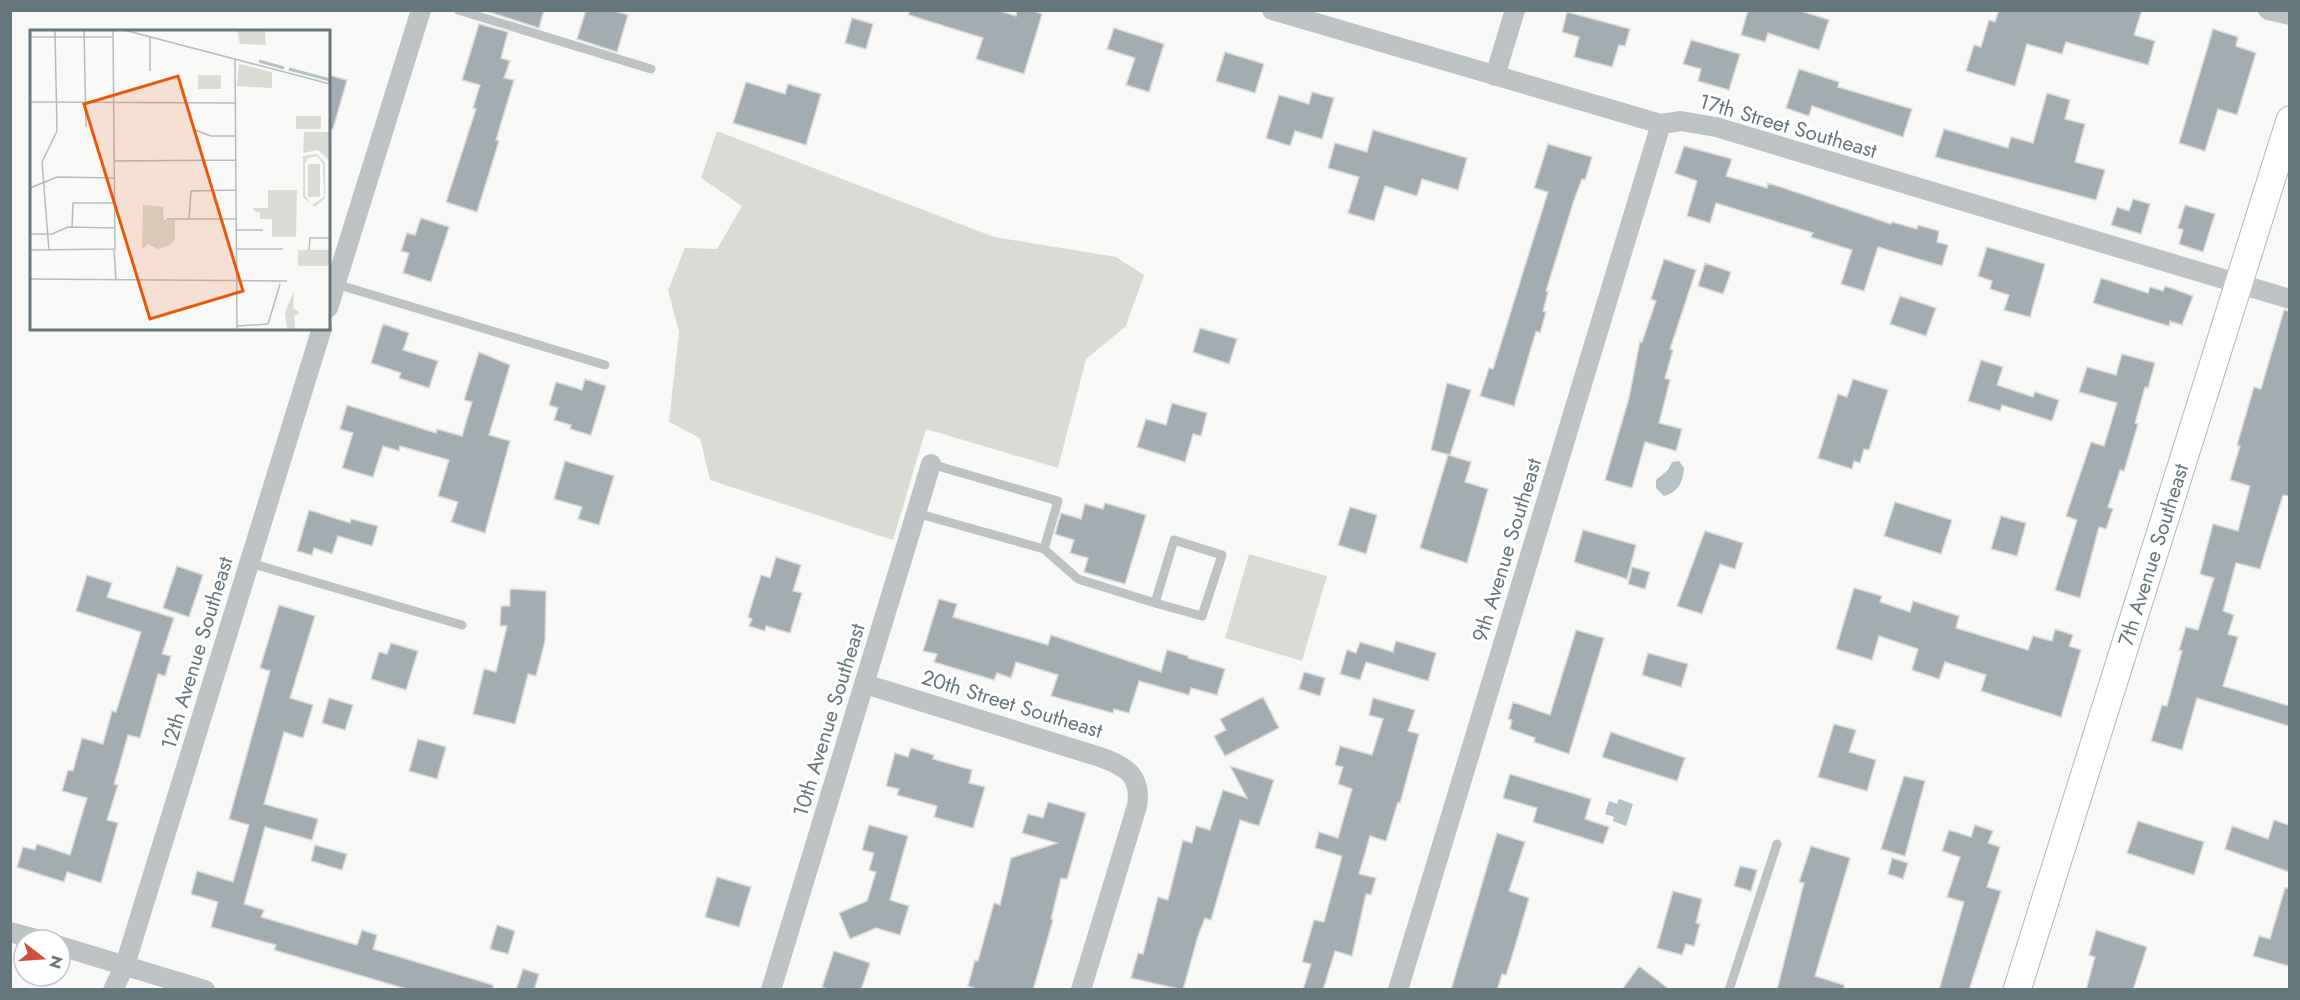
<svg xmlns="http://www.w3.org/2000/svg" width="2300" height="1000" font-family="Jost,sans-serif">
<rect width="100%" height="100%" fill="#f8f8f6"/>
<path fill="#d8dcd5" d="M717,131L994,237L1116,257L1144,275L1126,326L1086,359L1058,468L926,429L893,540L710,480L700,438L669,422L679,332L668,290L685,248L717,249L742,206L701,178Z
M1249,554L1327,576L1302,661L1225,638Z"/>
<path fill="#b5c1c4" d="M1679,461L1684,468C1683,481 1679,492 1664,496L1656,488V480L1668,470L1672,462Z
M1619,799L1633,804L1626,826L1613,821L1614,817L1605,814L1609,801L1617,804Z"/>
<path fill="#a3acb0" stroke="#dad9d8" stroke-width="1.5" d="M483,10H544L539,28Z
M586,10H612L628,15L617,52L577,39Z
M909,10H997L1016,16L1017,10H1031L1042,14L1024,74L976,59L983,38L909,15Z
M1748,10H1798L1829,20L1819,50L1768,33L1765,42L1741,35Z
M1999,10H2142L2134,35L2155,41L2148,65L2066,42L2062,54L2027,44L2015,86L1966,71L1974,45L1981,47L1989,20L1995,22Z
M1567,12L1630,29L1625,46L1619,45L1612,67L1574,57L1579,37L1562,32Z
M852,18L873,24L866,49L845,43Z
M479,24L508,32L501,58L510,61L504,78L514,80L496,140L499,141L477,212L446,202L476,109L473,108L480,85L462,80Z
M1114,28L1164,44L1149,92L1126,85L1135,58L1107,49Z
M2213,29L2238,37L2236,46L2256,53L2237,115L2218,109L2205,151L2179,143Z
M1691,40L1740,54L1729,90L1698,81L1701,69L1683,64Z
M1225,52L1264,64L1255,93L1216,81Z
M1799,69L1839,82L1838,87L1912,109L1903,137L1812,106L1809,116L1786,108Z
M328,75L347,80L333,129L328,128Z
M746,82L785,94L788,84L821,94L806,145L733,123Z
M1312,92L1334,98L1322,139L1295,131L1290,146L1266,138L1279,95L1309,104Z
M2047,93L2070,100L2065,119L2085,124L2075,162L2105,170L2096,200L1935,157L1944,129L2008,148L2011,137L2033,143Z
M1373,130L1467,158L1458,190L1422,179L1417,196L1385,186L1374,221L1348,213L1359,177L1328,168L1335,143L1367,152Z
M1548,144L1592,157L1585,180L1582,179L1574,200L1546,291L1548,292L1543,311L1546,312L1540,333L1536,331L1514,406L1480,396L1489,368L1493,369L1548,192L1534,188Z
M1684,146L1732,159L1726,176L1767,188L1768,183L1891,224L1892,222L1917,229L1918,225L1939,231L1937,242L1948,245L1942,266L1878,247L1864,291L1841,284L1852,250L1811,237L1813,233L1716,203L1710,223L1687,216L1697,181L1675,173Z
M2133,199L2150,204L2141,234L2111,225L2117,207L2129,211Z
M2185,205L2215,214L2203,252L2179,244L2183,230L2178,228Z
M421,218L449,227L431,282L403,273L409,253L401,251L407,233L415,235Z
M1987,247L2045,264L2030,317L2004,310L2009,295L1990,289L1992,281L1978,276Z
M1664,259L1696,270L1670,349L1673,350L1665,378L1670,380L1659,423L1682,429L1676,451L1645,442L1632,488L1605,480L1629,398L1640,341L1642,342L1656,301L1651,299Z
M1705,263L1731,272L1723,294L1698,286Z
M2101,278L2148,293L2150,287L2163,291L2165,286L2193,296L2182,325L2170,321L2169,326L2093,303Z
M1900,296L1936,308L1926,336L1890,324Z
M2284,310L2289,311V496L2283,495L2260,569L2236,563L2223,611L2234,615L2228,634L2238,637L2223,686L2289,706V726L2197,698L2182,750L2151,741L2162,705L2167,706L2182,651L2179,650L2186,627L2198,630L2214,578L2200,574L2213,524L2238,531L2250,486L2230,480L2240,446L2237,445L2254,387L2261,389Z
M383,324L409,333L403,350L438,361L429,388L399,378L401,373L371,363Z
M1200,328L1237,339L1229,364L1193,352Z
M479,352L510,365L489,435L510,441L485,533L451,522L458,502L438,496L449,460L400,446L399,451L383,446L373,477L342,468L353,433L340,429L347,405L436,433L437,429L462,436L472,402L464,400Z
M2122,354L2155,363L2148,388L2145,387L2135,423L2138,424L2124,471L2120,470L2108,507L2113,509L2106,529L2099,527L2080,598L2055,590L2077,520L2066,516L2091,442L2104,446L2117,403L2079,392L2087,367L2116,375Z
M1981,360L2003,367L1997,385L2033,397L2035,392L2059,400L2052,421L2002,405L2000,411L1968,401Z
M585,379L606,386L591,435L570,429L571,425L554,420L558,408L549,405L556,382L582,390Z
M1853,379L1888,390L1869,450L1864,449L1860,463L1854,461L1852,469L1818,458L1838,394L1847,397Z
M1447,383L1471,390L1450,455L1431,450Z
M1172,403L1207,413L1201,436L1193,434L1185,462L1137,447L1146,419L1166,425Z
M1448,455L1471,462L1465,482L1488,489L1467,563L1420,548Z
M565,461L614,476L599,525L578,519L582,507L554,499Z
M1895,502L1952,520L1941,554L1884,536Z
M1105,503L1146,515L1125,584L1084,572L1088,558L1070,553L1074,540L1055,534L1061,513L1081,519L1085,504L1103,509Z
M1350,507L1377,515L1366,554L1338,545Z
M309,510L350,523L351,519L378,526L372,546L338,536L332,554L314,548L312,555L297,551Z
M2001,516L2026,523L2017,556L1991,549Z
M1583,530L1636,545L1627,579L1574,562Z
M1705,531L1743,543L1735,569L1720,564L1702,614L1677,606Z
M776,557L801,565L793,591L802,593L790,633L766,626L765,631L749,626L752,619L748,617L761,575L770,578Z
M177,566L203,575L189,617L163,608Z
M1632,567L1650,572L1645,589L1628,584Z
M87,575L112,583L107,597L174,618L162,654L171,656L165,676L158,674L140,738L128,735L114,784L118,785L107,820L118,823L101,883L67,872L64,882L17,867L23,847L35,850L37,844L70,855L87,798L62,791L68,770L73,771L82,738L103,744L112,711L116,712L141,632L76,611Z
M1854,588L1882,596L1880,602L1910,612L1913,601L1959,616L1956,628L2028,650L2033,636L2052,641L2055,629L2073,635L2069,646L2081,650L2061,717L1981,691L1986,675L1945,662L1939,679L1912,670L1918,649L1879,636L1872,660L1836,649Z
M510,589L546,591L545,641L536,676L528,674L515,724L473,714L484,669L496,672L507,626H500L501,606H510Z
M939,599L957,604L953,617L1048,645L1051,635L1161,672L1167,650L1188,656V658L1225,669L1217,695L1191,688L1189,695L1139,681L1129,713L1114,709L1113,713L1051,696L1058,675L1016,662L1011,678L997,673L994,680L934,662L937,654L923,651Z
M279,605L315,616L290,698L313,705L303,738L284,732L264,804L318,819L312,840L265,827L244,904L264,910L261,917L357,945L362,930L377,935L373,949L493,985V990H410L274,950L276,945L211,927L218,902L191,894L197,871L233,882L249,825L229,819L270,671L260,668Z
M1576,630L1604,638L1569,754L1534,742L1535,738L1510,729L1512,720L1508,719L1513,702L1550,715Z
M1396,641L1436,653L1428,681L1366,662L1360,680L1340,674L1347,650L1356,653L1360,642L1393,652Z
M391,643L418,651L406,690L371,679L379,652L387,654Z
M1648,653L1688,664L1681,687L1642,675Z
M1304,672L1325,678L1320,696L1299,689Z
M1263,697L1279,728L1225,756L1214,736L1226,730L1220,719Z
M329,698L353,705L345,730L322,723Z
M1373,698L1415,710L1408,731L1419,734L1400,803L1398,802L1386,841L1370,836L1359,874L1376,878L1371,895L1366,894L1352,956L1335,951L1323,990H1303L1311,964L1302,962L1314,920L1324,922L1342,856L1315,848L1319,832L1338,838L1352,789L1338,784L1343,767L1335,765L1340,746L1372,755L1383,719L1369,715Z
M1834,724L1856,730L1849,752L1876,760L1867,791L1818,777Z
M1611,732L1685,758L1677,781L1602,757Z
M418,739L446,747L437,779L409,771Z
M911,748L934,755L933,759L972,770L969,783L985,787L973,828L934,817L937,806L897,795L899,789L886,786L895,753L908,757Z
M1230,766L1274,780L1259,826L1240,820L1211,920L1205,918L1198,936L1183,990L1131,978L1138,953L1143,954L1158,897L1168,900L1183,840L1192,843L1196,826L1210,830L1223,790L1247,798Z
M1510,774L1591,799L1585,819L1609,827L1603,844L1533,822L1537,808L1503,798Z
M1904,776L1925,781L1905,856L1881,849Z
M1048,802L1086,813L1067,879L1061,878L1051,919L1053,920L1033,990H979L968,986L975,960L978,961L994,903L1000,905L1011,858L1057,843L1022,833L1028,814L1043,818Z
M2274,820L2289,825V872L2225,849L2232,826L2268,839Z
M2138,821L2204,842L2194,875L2127,853Z
M869,825L908,836L890,900L909,906L900,935L876,928L850,939L839,913L867,901L876,872L869,870L874,853L862,850Z
M1975,825L1993,831L1988,843L2000,847L1987,887L2001,891L1969,990H1939L1964,902L1947,897L1960,857L1942,851L1949,830L1971,837Z
M1497,833L1525,842L1509,891L1529,898L1514,950L1506,975L1502,974L1497,990H1451Z
M315,845L347,854L342,870L311,861Z
M1811,846L1850,858L1815,976L1844,985V990H1777L1804,883L1799,882Z
M1892,858L1908,863L1903,879L1888,874Z
M1740,866L1757,870L1751,891L1734,886Z
M717,877L751,887L739,927L705,917Z
M2285,888H2289V966L2253,956L2259,936L2270,939Z
M1673,891L1702,899L1696,923L1700,924L1694,946L1686,944L1682,955L1657,948Z
M497,925L515,931L508,954L490,949Z
M2096,930L2147,947L2133,990H2086L2095,957L2089,955Z
M834,951L870,963L861,990H830L822,987Z
M1639,966L1670,990H1622Z
M523,969L539,974L534,990H516Z"/>
<g fill="none" stroke-linecap="round" stroke-linejoin="round">
<g stroke="#b0b7ba" stroke-width="29">
<g id="secondary">
<path id="s1" d="M2017,990L2290,120"/>
</g>
</g>
<path stroke="#bdc2c5" stroke-width="9" d="M458,10L651,69
M336,284L605,365
M916,513L1044,549L1058,501L931,464
M1174,540L1222,555L1202,616L1155,603Z
M1044,549L1078,579L1155,603
M250,563L462,625
M1729,990L1777,844"/>
<path stroke="#bdc2c5" stroke-width="20" d="M1272,10L1661,124L1681,121L1716,127L2290,299
M2268,10L2290,15
M1495,76L1515,10
M328,308L421,10
M865,684L1100,757C1126,766 1142,776 1137,806L1081,990
M10,932L39,940
M60,946L205,990
M113,990L125,965L322,328
M771,990L931,464
M1398,990L1661,124"/>
<use href="#secondary" stroke="#fff" stroke-width="27"/>
</g>
<g text-anchor="middle" stroke-width="6" stroke-linejoin="round" paint-order="stroke">
<g font-size="21" fill="#66767d" stroke="#fff">
<text transform="translate(1788 126) rotate(16)" y="7">17th Street Southeast</text>
<text transform="translate(1507 550) rotate(-73)" y="7">9th Avenue Southeast</text>
<text dy="7" stroke="none"><textPath href="#s1" startOffset="456">7th Avenue Southeast</textPath></text>
<text transform="translate(197 653) rotate(-73)" y="7">12th Avenue Southeast</text>
<text transform="translate(1012 704) rotate(17)" y="7">20th Street Southeast</text>
<text transform="translate(829 720) rotate(-73)" y="7">10th Avenue Southeast</text>
</g>
</g>
<g transform="translate(30 30)">
<rect width="300" height="300" fill="#f8f8f6"/>
<path d="M207,0L235,1L236,15L210,14ZM209,34L242,42V58L207,56ZM168,45H191V59H168ZM266,86H291V99H266ZM274,102H300V131L288,120L273,123ZM287,124L295,133V168L285,177L273,167V126ZM287,126L293,134L294,167L282,175L275,166V134L278,128ZM278,134H290V167H278ZM238,160H267L266,207H242V189H230V183L224,181L223,178H238ZM113,175L133,177L134,190H145V209L140,215L128,219L118,214L112,219ZM268,220H300V236H268ZM264,261L263,278L270,283L264,286L265,300H257L255,282Z" fill="#d8dcd5" fill-rule="evenodd"/>
<path fill="none" stroke="#b5c1c4" stroke-width="3" d="M229,31L254,38M259,39L300,50"/>
<path fill="none" stroke="#b5bcbf" stroke-width="1.5" d="M54,0L56,97M94,0L300,54M0,7H82M120,7V41M205,29L207,300M0,72L205,73M165,100L181,106H206M84,131L206,130M0,158L27,147L84,148M137,189H206M159,189L161,161L206,160M42,197L43,173H85M206,200H233M0,204H22L38,197L85,198M206,219H253M0,220L85,219L83,0M84,220L86,250M279,220L280,208H300M19,221L12,132L27,101L25,0M0,249L257,251M207,296L238,294L250,254"/>
<path fill="#e8590c" fill-opacity="0.15" stroke="#e8590c" stroke-width="3" d="M148,46L213,261L120,289L54,74Z"/>
<rect width="300" height="300" fill="none" stroke="#66767d" stroke-width="3"/>
</g>
<rect width="2300" height="1000" fill="none" stroke="#66767d" stroke-width="24"/>
<g transform="translate(42 958) rotate(107)"><circle r="28" fill="#ffffff" stroke="#c2c8cb" stroke-width="1.5"/>
<path d="M0-4.5L10 22L0 15L-10 22Z" fill="#cf4f3e"/>
<text y="-9" font-size="16" font-weight="bold" text-anchor="middle" fill="#66767d">N</text>
</g>
</svg>
